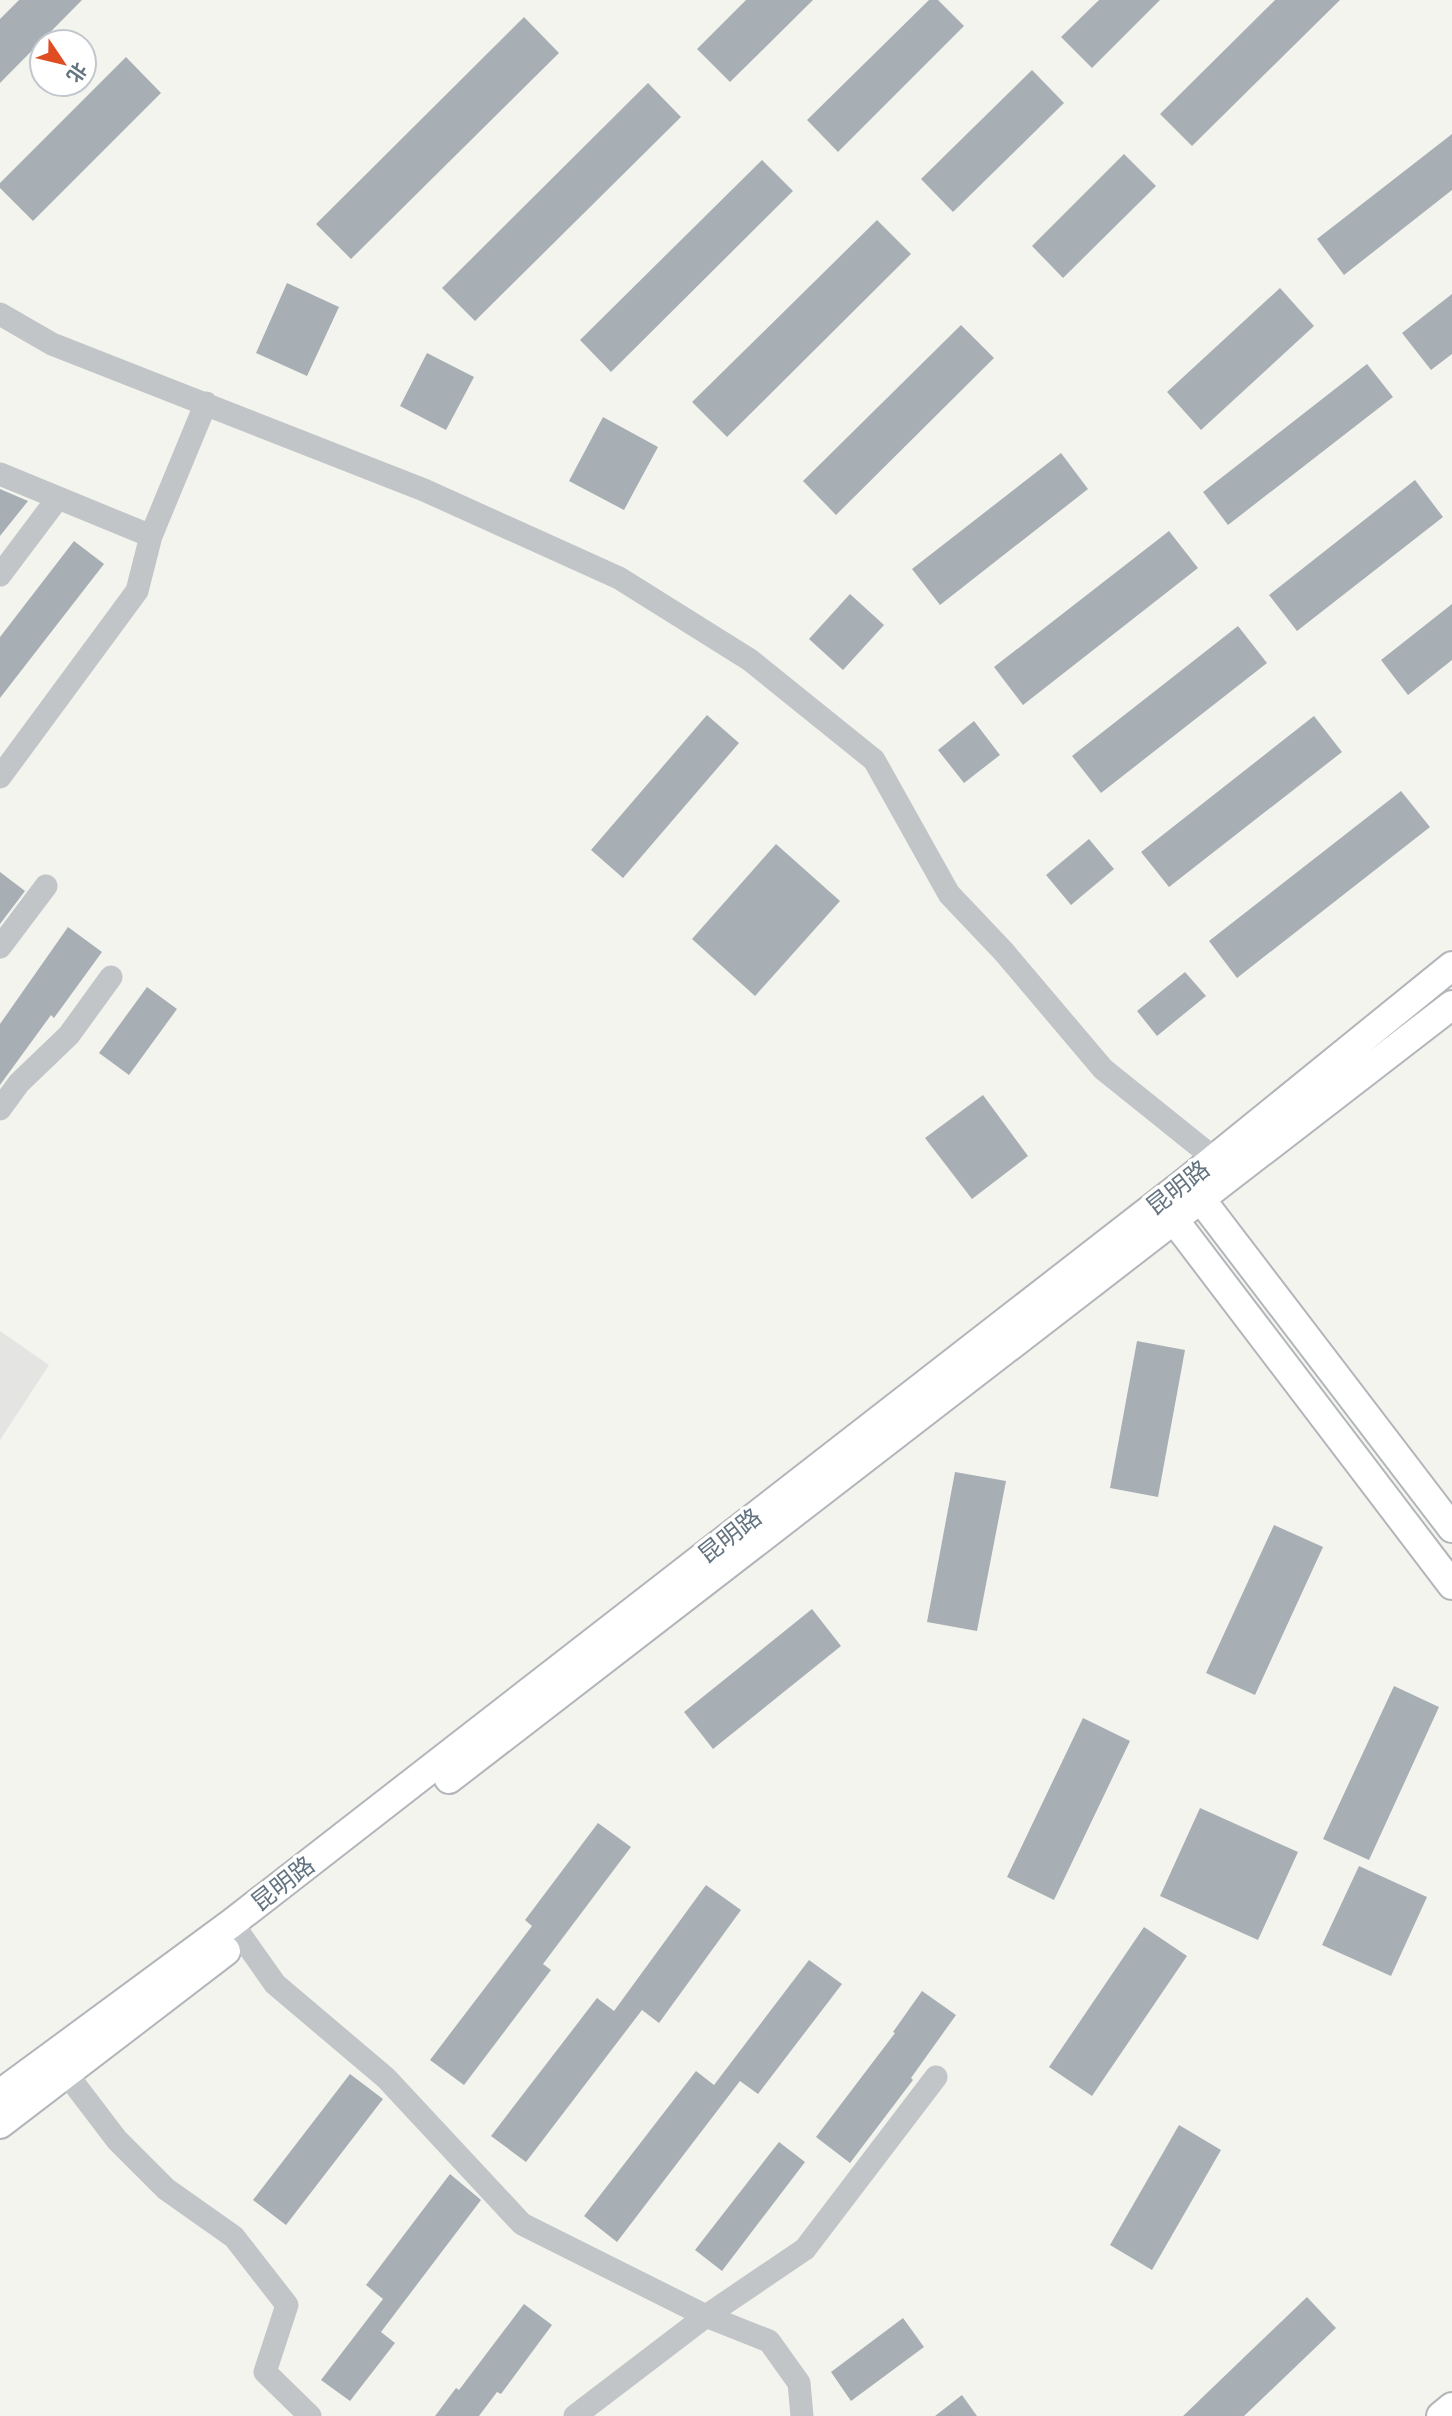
<svg xmlns="http://www.w3.org/2000/svg" width="1452" height="2416" font-family="'Titillium Web','Noto Sans SC',sans-serif">
<rect width="100%" height="100%" fill="#f4f4ef"/>
<path fill="#e4e5e3" d="M0,1331L49,1365L0,1440Z"/>
<path fill="#a7afb4" d="M19,0H82L0,83V19Z
M746,0H813L730,82L697,49Z
M929,0H938L964,26L838,152L807,120Z
M1099,0H1160L1092,68L1061,37Z
M1275,0H1340L1192,146L1160,114Z
M524,17L559,53L351,259L316,224Z
M126,57L161,93L33,221L0,188V183Z
M1032,70L1064,103L953,212L921,179Z
M648,83L681,117L475,321L442,288Z
M1452,134V190L1344,275L1317,239Z
M1124,154L1156,186L1063,278L1032,246Z
M762,160L793,191L611,372L580,340Z
M877,220L911,254L727,437L692,402Z
M287,283L339,307L307,376L256,353Z
M1280,288L1314,326L1201,430L1167,392Z
M1452,294V354L1431,370L1402,333Z
M961,325L994,358L836,515L803,481Z
M427,353L474,377L446,430L400,406Z
M1367,364L1393,397L1228,525L1203,492Z
M603,417L658,447L624,510L569,481Z
M1061,453L1088,489L940,605L912,569Z
M1415,480L1443,517L1297,631L1269,595Z
M0,489L28,501L0,536Z
M1169,531L1198,568L1023,705L994,667Z
M74,541L104,564L0,698V637Z
M850,594L884,625L843,670L809,639Z
M1452,604V660L1408,695L1381,660Z
M1238,626L1267,663L1101,793L1072,756Z
M707,715L739,743L623,878L591,850Z
M1314,716L1342,752L1169,887L1141,852Z
M974,721L1000,755L964,783L938,750Z
M1401,791L1430,827L1237,978L1209,941Z
M1089,839L1114,869L1071,905L1046,875Z
M776,844L840,901L755,996L692,939Z
M0,872L25,891L0,924Z
M68,927L102,952L54,1018L51,1015L0,1085V1024Z
M1185,972L1206,996L1157,1036L1137,1011Z
M147,987L177,1009L129,1075L99,1053Z
M983,1095L1028,1156L972,1199L925,1138Z
M1137,1341L1185,1350L1158,1497L1110,1488Z
M955,1472L1006,1481L977,1631L927,1622Z
M1274,1525L1323,1547L1255,1695L1206,1673Z
M812,1609L841,1646L713,1749L684,1712Z
M1394,1686L1439,1707L1369,1860L1323,1839Z
M1083,1718L1130,1741L1054,1900L1007,1877Z
M1200,1808L1298,1852L1258,1940L1160,1896Z
M598,1823L631,1847L543,1964L551,1970L464,2085L430,2060L532,1926L525,1920Z
M1359,1866L1427,1897L1391,1976L1322,1945Z
M706,1885L741,1910L659,2023L642,2010L526,2162L491,2136L597,1998L614,2011Z
M1144,1927L1187,1956L1092,2096L1049,2067Z
M809,1960L842,1984L758,2094L740,2081L617,2242L584,2216L696,2071L714,2085Z
M922,1991L956,2015L911,2078L913,2080L850,2163L816,2137L895,2033L893,2032Z
M350,2074L383,2099L286,2225L253,2200Z
M1179,2125L1221,2150L1152,2270L1110,2245Z
M779,2142L805,2162L722,2271L695,2250Z
M450,2174L481,2200L381,2332L395,2343L350,2401L321,2380L383,2299L366,2285Z
M1307,2297L1336,2328L1244,2416H1183Z
M524,2304L552,2325L501,2394L497,2392L479,2416H435L456,2388L459,2390Z
M903,2318L924,2347L851,2401L831,2372Z
M962,2395L977,2416H935Z"/>
<g fill="none" stroke-linecap="round" stroke-linejoin="round">
<g stroke="#b2b6ba" stroke-width="32">
<path id="major" d="M1190,1185L1452,1528
M1162,1204L1452,1585
M449,1779L1452,1005
M0,2094L232,1923L1187,1181L1452,966
M0,2124L226,1951
M1441,2416L1452,2407"/>
</g>
<path stroke="#c1c5c8" stroke-width="23" d="M0,314L52,344L424,490L619,578L750,660L874,760L949,894L1004,952L1103,1069L1215,1159L1223,1173
M0,474L151,536
M0,575L58,498
M0,777L137,591L151,536L206,403
M0,947L46,886
M0,1109L19,1083L69,1035L111,977
M232,1923L275,1984L386,2078L522,2224L706,2316L769,2341L799,2383L802,2416
M56,2060L117,2140L166,2189L234,2237L287,2305L265,2372L310,2416
M575,2416L706,2316L805,2249L936,2077"/>
<use href="#major" stroke="#fff" stroke-width="28"/>
</g>
<g text-anchor="middle" stroke-width="7" stroke-linejoin="round" paint-order="stroke">
<g font-size="24" fill="#637380" stroke="#fff">
<text transform="translate(1178 1188) rotate(-38)" y="8">昆明路</text>
<text transform="translate(730 1536) rotate(-38)" y="8">昆明路</text>
<text transform="translate(283 1884) rotate(-38)" y="8">昆明路</text>
</g>
</g>
<g transform="translate(63 63) rotate(125)"><circle r="33" fill="#ffffff" stroke="#c1c7cc" stroke-width="2"/>
<path d="M0-5L12 26L0 18L-12 26Z" fill="#e14d22"/>
<text y="-10" font-size="19" font-weight="bold" text-anchor="middle" fill="#637380">北</text>
</g>
</svg>
